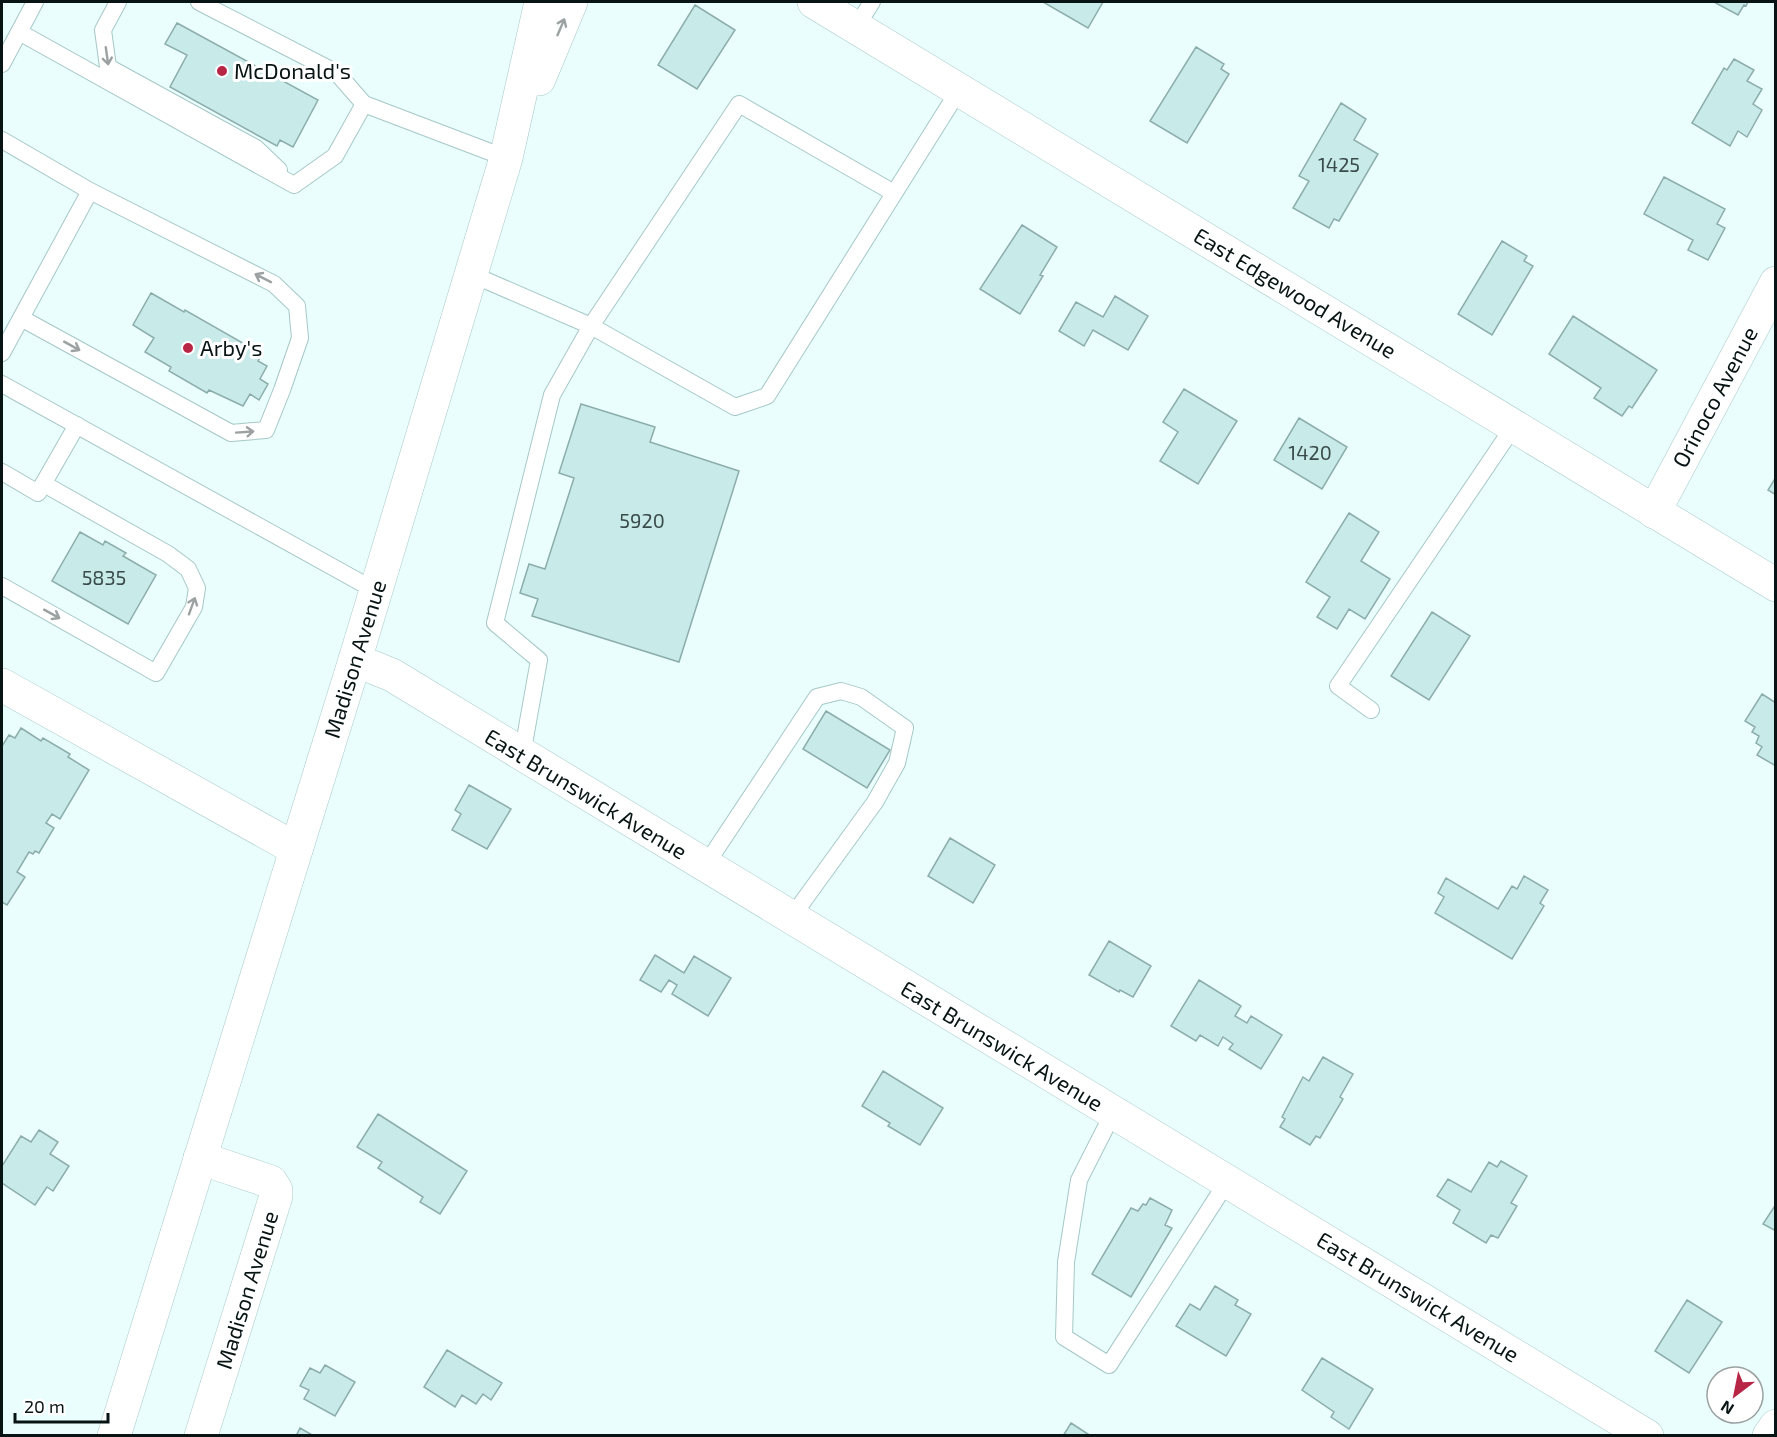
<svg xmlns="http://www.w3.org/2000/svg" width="1777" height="1437" font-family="'Exo 2',sans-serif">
<rect width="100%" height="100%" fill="#e9fefd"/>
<path fill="#c8eae9" stroke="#8cadac" stroke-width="1.5" d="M1043,2H1103L1088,28Z
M1714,2H1748L1746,6L1744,5L1738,15Z
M695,5L735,30L697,89L658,65Z
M177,23L318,100L293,147L280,140L277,146L170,87L187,55L165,44Z
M1196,47L1224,64L1221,69L1229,74L1187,143L1150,121Z
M1734,59L1754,70L1747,81L1762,89L1753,104L1762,110L1747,137L1738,131L1730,146L1692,123L1724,68L1727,70Z
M1341,103L1366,119L1354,140L1378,154L1339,221L1334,219L1329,228L1293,208L1309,181L1299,176Z
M1664,177L1725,209L1717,224L1725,228L1708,260L1688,250L1693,240L1644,214Z
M1022,225L1057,247L1040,275L1043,276L1020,314L980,289Z
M1502,241L1527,256L1524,261L1533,266L1492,335L1458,314Z
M151,293L184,312L185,310L262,354L258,361L267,366L260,379L268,384L259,400L250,394L243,406L209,390L207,393L169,371L171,367L145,352L154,338L133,325Z
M1115,296L1148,316L1128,350L1093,330L1084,346L1059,331L1076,302L1103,317Z
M1573,316L1657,370L1632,408L1629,406L1622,416L1594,398L1601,388L1549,354Z
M1184,389L1237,421L1198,484L1160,461L1178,432L1163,422Z
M581,404L655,427L650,442L739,471L679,662L532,616L538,599L520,593L529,564L545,569L574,478L559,473Z
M1299,418L1347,447L1322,489L1274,460Z
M1776,477V495L1768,490Z
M1349,513L1379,532L1361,561L1390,579L1365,619L1349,609L1337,629L1317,617L1330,597L1306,582Z
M80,532L103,545L105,541L126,553L123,556L156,575L128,624L52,581Z
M1432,612L1470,636L1429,700L1391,676Z
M1762,694L1776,703V766L1757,755L1762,747L1756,743L1759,736L1752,732L1755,727L1745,721Z
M826,711L890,750L867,788L803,749Z
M21,728L41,741L43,738L70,754L68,757L89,770L60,819L52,814L46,823L54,828L39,853L35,851L33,854L29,852L17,872L25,877L7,905L2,902V746L9,735L15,738Z
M469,785L511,809L487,849L452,830L461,814L455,810Z
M950,838L995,865L973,903L928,876Z
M1524,876L1548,890L1540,903L1544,906L1512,959L1435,913L1444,897L1438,893L1446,878L1498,909L1512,886L1517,889Z
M1109,941L1151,966L1133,997L1120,990L1119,992L1089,975Z
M655,955L684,973L694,956L731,978L708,1016L672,994L677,985L669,980L661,992L640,980Z
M1199,980L1241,1006L1235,1016L1247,1023L1251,1016L1282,1035L1261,1069L1229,1049L1233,1044L1223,1037L1218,1046L1200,1035L1196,1041L1171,1026Z
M1323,1057L1353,1074L1340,1097L1343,1099L1320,1138L1316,1136L1310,1145L1280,1127L1285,1119L1282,1117L1303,1077L1309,1081Z
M883,1071L943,1108L920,1145L888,1126L890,1123L862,1106Z
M378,1114L467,1171L440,1214L420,1202L423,1197L378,1168L382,1162L357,1147Z
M39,1130L58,1142L50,1154L69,1166L53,1191L47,1187L35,1205L2,1183V1166L21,1136L31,1142Z
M1501,1161L1527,1176L1511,1203L1517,1206L1498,1238L1491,1235L1486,1243L1453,1223L1460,1210L1437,1196L1448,1179L1471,1192L1489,1162L1497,1167Z
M1150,1198L1172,1210L1165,1225L1172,1228L1131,1297L1092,1274L1131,1208L1138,1211L1143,1204L1146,1205Z
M1776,1204V1231L1763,1224Z
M1215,1286L1238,1300L1235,1305L1251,1314L1226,1356L1176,1326L1190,1304L1200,1310Z
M1687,1300L1722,1322L1689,1373L1655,1351Z
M447,1350L502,1383L491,1400L483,1394L476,1404L462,1395L455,1407L424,1387Z
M1322,1358L1373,1389L1349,1429L1331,1417L1334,1412L1302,1390Z
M325,1365L355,1382L335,1416L304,1399L309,1390L300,1386L310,1368L320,1373Z
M1071,1423L1091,1436H1063Z
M300,1428L314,1436H296Z"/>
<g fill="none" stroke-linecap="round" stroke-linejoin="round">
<g stroke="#a6c8c7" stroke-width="18">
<path id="service" d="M118,2L103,30L108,67L256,148L279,170
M199,2L337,73L364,104
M856,27L872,2
M19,32L294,185L335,156L364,104L506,158
M2,64L35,2
M2,140L90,191L2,353
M471,274L591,326L739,104L894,193
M21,318L231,433L266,430L282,390L300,338L297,306L274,284L90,191
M2,384L376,591
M2,472L38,493L77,425
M2,586L156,673L194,607L197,588L188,569L168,554L44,484
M1371,710L1338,686L1514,426
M522,755L539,660L495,623L552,395L591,326L735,407L767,396L959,90
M705,866L817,697L841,691L861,697L905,728L897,763L875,802L791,918
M1113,1113L1079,1180L1066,1262L1064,1337L1109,1365L1227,1182"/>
</g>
<g stroke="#a6c8c7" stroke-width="34">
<path id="minor" d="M1654,512L1776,283
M355,660L392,675L1647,1436
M2,685L296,849
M200,1158L271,1182L276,1190V1196L201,1436
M1769,1436L1776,1426"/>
</g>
<g stroke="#a6c8c7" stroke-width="34">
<path id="secondary" d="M814,2L1776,585
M539,79L571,2
M114,1436L355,660L506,158L541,2"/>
</g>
<use href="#service" stroke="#fff" stroke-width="16"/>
<use href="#minor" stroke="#fff" stroke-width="33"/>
<use href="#secondary" stroke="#fff" stroke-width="33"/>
</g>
<defs><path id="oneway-shaft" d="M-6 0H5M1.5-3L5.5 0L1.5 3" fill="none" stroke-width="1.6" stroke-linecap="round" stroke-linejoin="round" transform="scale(1.5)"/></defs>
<g stroke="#9ca1a1">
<use href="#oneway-shaft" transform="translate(561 27) rotate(-67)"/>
<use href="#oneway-shaft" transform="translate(107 56) rotate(82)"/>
<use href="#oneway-shaft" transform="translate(263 278) rotate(-153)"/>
<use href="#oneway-shaft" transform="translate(72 346) rotate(29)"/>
<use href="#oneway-shaft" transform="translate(245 432) rotate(-4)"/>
<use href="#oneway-shaft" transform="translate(192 606) rotate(-70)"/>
<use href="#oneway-shaft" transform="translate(52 614) rotate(29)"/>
</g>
<g fill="#b82646" stroke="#fff" stroke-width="2">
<circle cx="222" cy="71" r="6"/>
<circle cx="188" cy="348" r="6"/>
</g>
<g text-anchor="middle" stroke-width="6" stroke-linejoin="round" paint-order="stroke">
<g font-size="20" fill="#384a49">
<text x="1339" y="172">1425</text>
<text x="1310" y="460">1420</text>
<text x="642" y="528">5920</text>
<text x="104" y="585">5835</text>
</g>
<g font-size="22" fill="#081414" stroke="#fff" text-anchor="start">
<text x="234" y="79">McDonald's</text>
<text x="200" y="356">Arby's</text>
</g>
<g font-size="22" fill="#081414" stroke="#fff">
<text transform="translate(1295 293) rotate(31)" y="8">East Edgewood Avenue</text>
<text transform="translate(1715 397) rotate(-62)" y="8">Orinoco Avenue</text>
<text transform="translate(355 659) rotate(-73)" y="8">Madison Avenue</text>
<text transform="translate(586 794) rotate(31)" y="8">East Brunswick Avenue</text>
<text transform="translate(1002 1046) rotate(31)" y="8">East Brunswick Avenue</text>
<text transform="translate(247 1290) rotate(-73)" y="8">Madison Avenue</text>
<text transform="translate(1418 1297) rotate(31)" y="8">East Brunswick Avenue</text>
</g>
</g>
<rect width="1777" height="1437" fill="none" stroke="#081414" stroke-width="6"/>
<g transform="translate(1735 1395) rotate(212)"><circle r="28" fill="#ffffff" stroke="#9ca1a1" stroke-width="1.5"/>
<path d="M0-4.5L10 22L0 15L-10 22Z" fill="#b82646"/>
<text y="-9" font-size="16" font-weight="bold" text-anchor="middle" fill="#081414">N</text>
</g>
<path d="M15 1413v9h93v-9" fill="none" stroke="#081414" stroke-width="3"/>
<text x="24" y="1413" font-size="18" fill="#081414" stroke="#ffffff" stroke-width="4.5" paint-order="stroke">20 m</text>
</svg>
